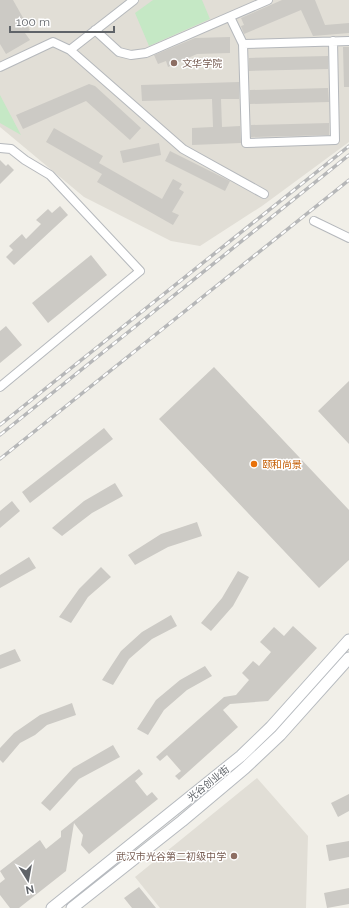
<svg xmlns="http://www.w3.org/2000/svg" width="349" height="908" font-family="Raleway,'Noto Sans SC',sans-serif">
<rect width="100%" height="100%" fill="#f1efe8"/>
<path fill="#e1ded6" d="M0,0H349V142L262,206L200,246L171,241L84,197L0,127Z
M257,778L308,836L306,908H160L135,877Z"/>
<path fill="#c5e8c5" d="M153,0H202L210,19L149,46L135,13Z
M0,95L21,135L0,123Z"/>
<path fill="#cccac5" d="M0,0H13L30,30L25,33L30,40L6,54L0,44Z
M282,0H315L325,25L349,23V33L313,36L301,10L244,34L241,26L244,25L241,18Z
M230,37V53L197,54L168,67L166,61L158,64L154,55L195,38Z
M343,47H349V87H344Z
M328,56V69L249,71V58Z
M239,82V99H221L222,127L240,126L241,143L192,145V128L213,127L212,99L142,101L141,85Z
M89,84L95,86L141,128L130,140L86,101L23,129L16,115Z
M328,88L329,102L250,104V90Z
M329,123V135L251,137V125Z
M54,128L103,156L99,163L162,199L173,179L182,184L179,189L184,192L172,212L179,215L173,225L97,182L102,174L46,142Z
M159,143L161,155L123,163L120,151Z
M170,151L230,181L225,191L165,161Z
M0,160L6,166L8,164L14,170L0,184Z
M60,206L68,215L14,265L6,257L13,250L9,246L22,234L26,239L41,224L36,220L48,209L52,213Z
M91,255L107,275L48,323L32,303Z
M6,326L22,345L0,363V331Z
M214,367L349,510V560L319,588L159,419Z
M349,381V444L318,411Z
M104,428L113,439L30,503L22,492Z
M115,483L123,496L92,513L62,536L52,528L84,501Z
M12,501L20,511L0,528V511Z
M197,522L202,536L168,547L135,565L128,555L161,534Z
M29,557L36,568L0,588V575Z
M101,567L111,577L88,597L71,623L59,617L79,589Z
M238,571L249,577L233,606L211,631L201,623L222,598Z
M171,615L177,626L152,639L129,659L113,685L102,680L121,651L142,632Z
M293,626L317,648L268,701L230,704L223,710L238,727L179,780L175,776L181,771L167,755L160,761L156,757L224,697L236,695L249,680L242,673L253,661L259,666L271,652L260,642L274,627L284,636Z
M15,649L21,661L0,669V655Z
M205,666L212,676L187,690L164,710L148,735L137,729L156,700L180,680Z
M72,703L76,715L47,725L35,735L20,743L3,763L0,760V748L14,733L40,715Z
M113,745L120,757L79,779L50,811L41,803L73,768Z
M139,769L143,774L135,781L147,796L152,792L158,799L89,854L81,845L83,835L74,823L66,871L19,908H10L0,895V883L5,879L0,871L40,840L46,849L61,837V831Z
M349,794V811L338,817L331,803Z
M349,841V857L329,861L326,845Z
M139,887L156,908H132L124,898Z
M349,888V904L327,908L324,893Z"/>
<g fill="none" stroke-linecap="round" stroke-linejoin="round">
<g stroke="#b5b8bc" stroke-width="10">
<path id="minor" d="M134,0L70,50L183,149L264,194
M230,17L243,44L349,41
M95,30L119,52L131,55L146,53L268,0
M243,44L246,143L335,140L333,41
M0,67L53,42L70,50
M0,148L11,149L25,160L50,175L140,271L0,387
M314,221L349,238"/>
</g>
<g stroke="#b6babf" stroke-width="13">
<path id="secondary" d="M52,908L241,756L271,727L349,640
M72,908L182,821L245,768L280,735L349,658"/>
</g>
<use href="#minor" stroke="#fff" stroke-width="8"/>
<use href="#secondary" stroke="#fff" stroke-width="11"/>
<g stroke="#b6b7b8" stroke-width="3.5">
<path id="rail" d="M0,425L349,146
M0,435L349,155
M0,459L349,180"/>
</g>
<use href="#rail" stroke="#fff" stroke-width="2" stroke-dasharray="6" stroke-linecap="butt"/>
</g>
<g fill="#8d6e63" stroke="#fff" stroke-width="1.5">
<circle cx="174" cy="63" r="4"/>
<circle cx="234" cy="856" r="4"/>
</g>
<circle fill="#e8710a" stroke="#fff" stroke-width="1.5" cx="254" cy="464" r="4"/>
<g text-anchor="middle" stroke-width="3" stroke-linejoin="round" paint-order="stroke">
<g font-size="10" fill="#785e54" stroke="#fff" text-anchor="start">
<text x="182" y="67">文华学院</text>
<text x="226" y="860" text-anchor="end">武汉市光谷第二初级中学</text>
</g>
<g font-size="10" fill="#c56008" stroke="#fff" text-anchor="start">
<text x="262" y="468">颐和尚景</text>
</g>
<g font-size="10" fill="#5f6368" stroke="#fff">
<text transform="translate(208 783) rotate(-39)" y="4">光谷创业街</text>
</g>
</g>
<g transform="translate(28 880) rotate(169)" stroke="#ffffff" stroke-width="3" paint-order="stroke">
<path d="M0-3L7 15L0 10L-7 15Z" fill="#5f6368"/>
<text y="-6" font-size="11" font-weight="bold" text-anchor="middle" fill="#5f6368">N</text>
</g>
<path d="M10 26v6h104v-6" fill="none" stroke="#5f6368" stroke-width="2"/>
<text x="16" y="26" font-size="12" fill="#5f6368" stroke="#ffffff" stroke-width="3" paint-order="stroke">100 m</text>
</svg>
